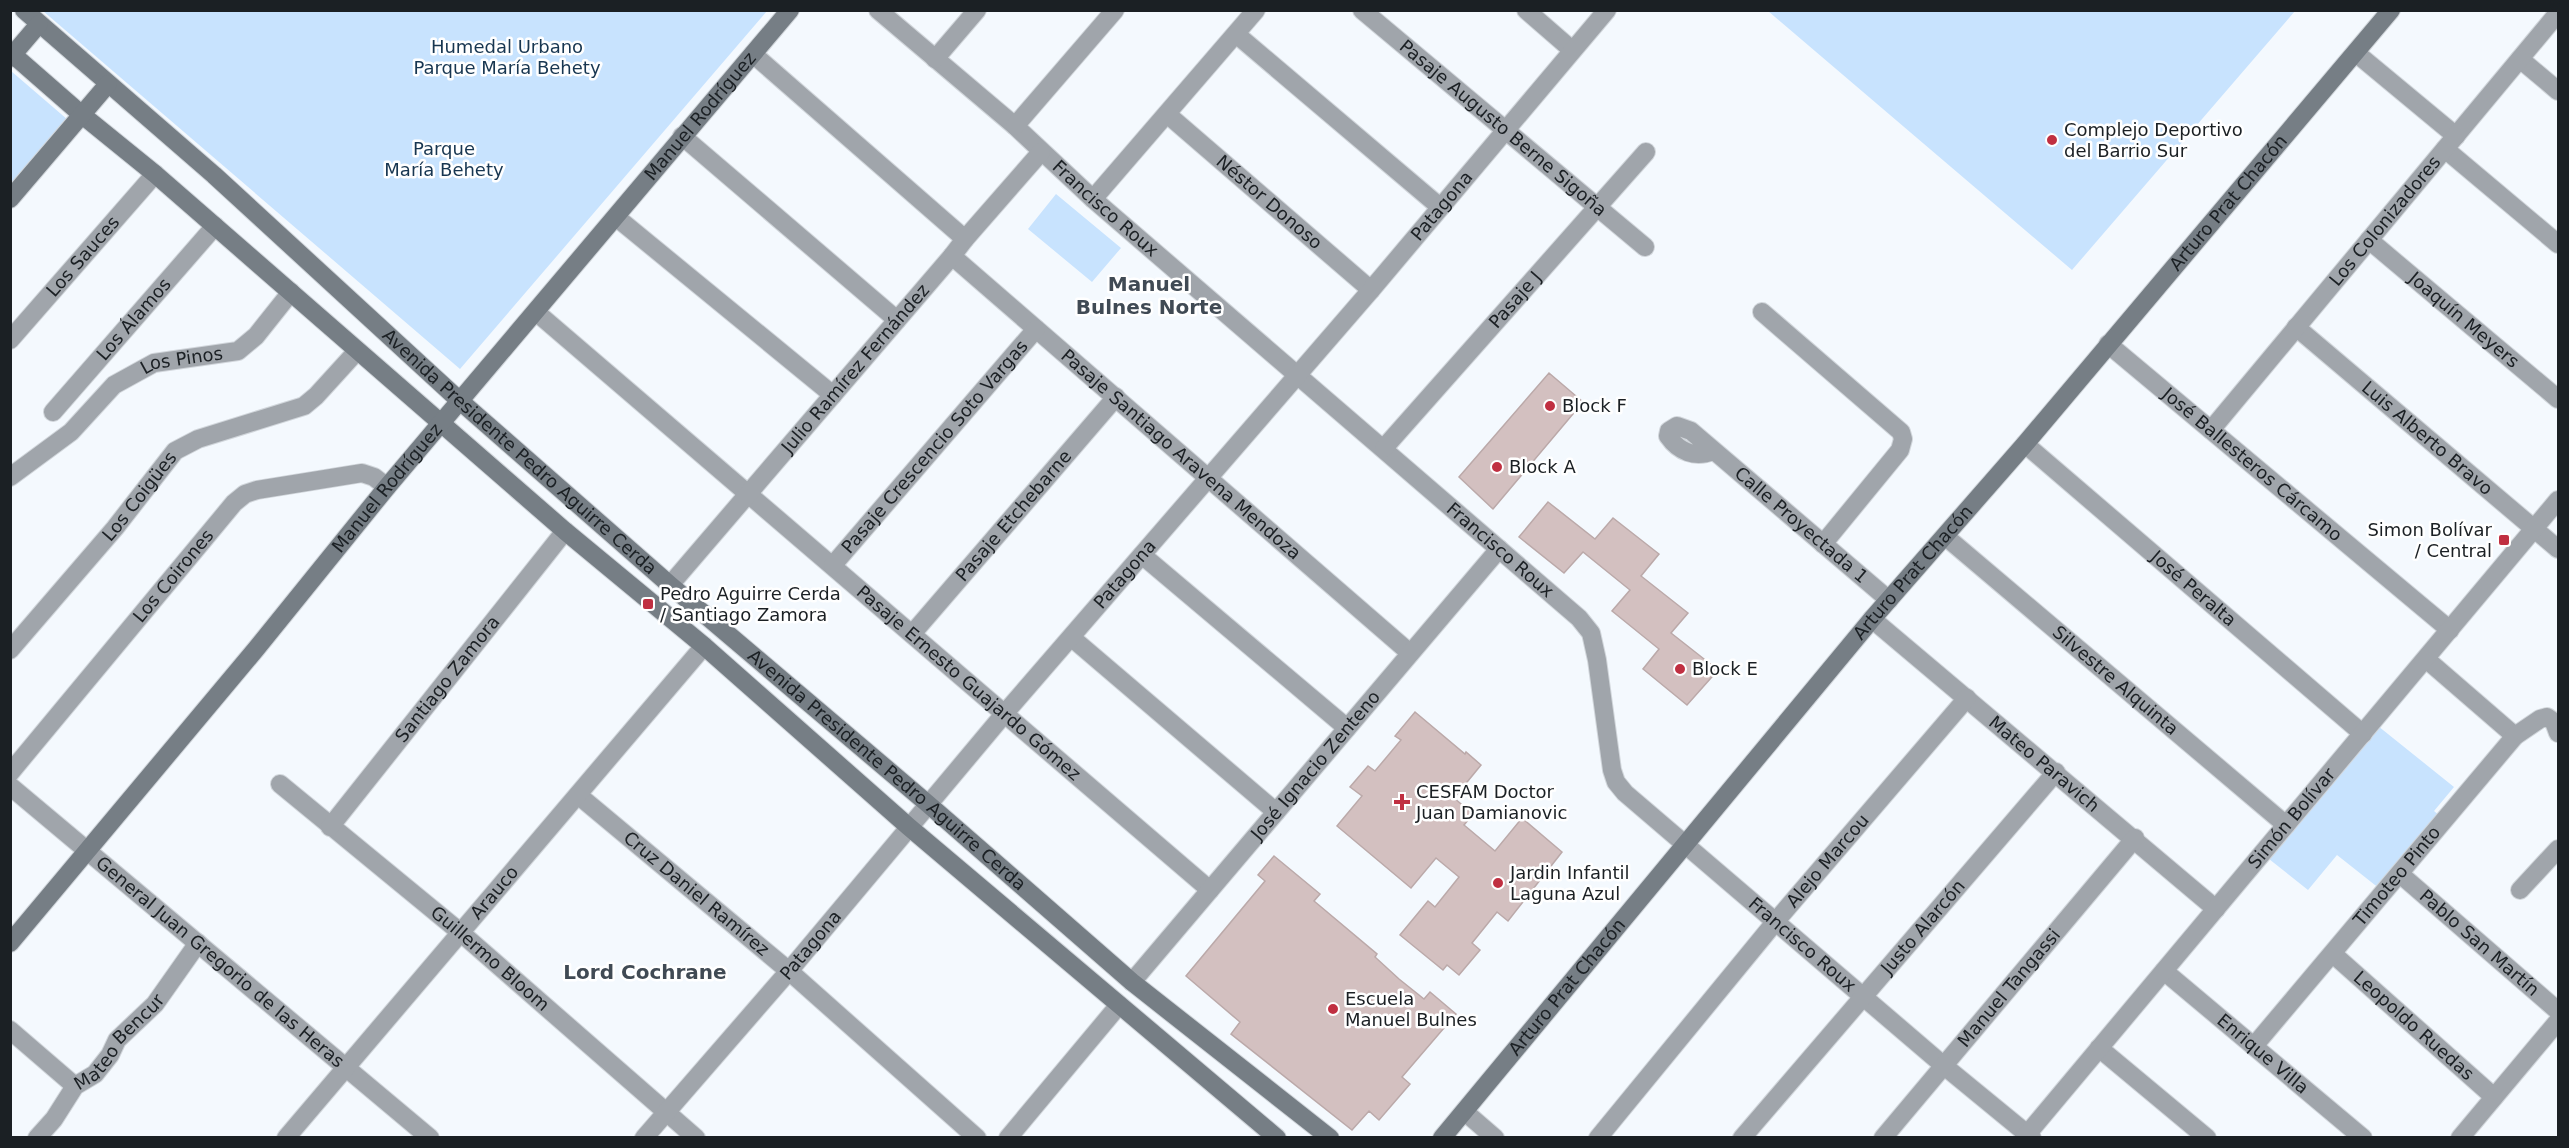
<svg xmlns="http://www.w3.org/2000/svg" width="2569" height="1148" font-family="'DejaVu Sans',sans-serif">
<rect width="100%" height="100%" fill="#f4f9fe"/>
<path fill="#c8e3fe" d="M43,11H767L460,369Z
M1768,11H2295L2072,270Z
M11,71L68,120L11,187Z
M1056,194L1121,248L1092,282L1028,229Z
M2378,726L2454,787L2434,811L2440,816L2380,889L2337,855L2308,890L2269,859Z"/>
<path fill="#d3c0c0" stroke="#bba9a9" stroke-width="1.5" d="M1549,373L1583,402L1493,509L1459,477Z
M1548,502L1595,539L1613,518L1659,554L1641,576L1688,613L1671,633L1718,670L1687,705L1643,669L1659,649L1612,611L1630,590L1583,552L1564,573L1519,537Z
M1415,712L1465,754L1466,752L1481,765L1454,798L1473,814L1464,825L1495,851L1522,818L1562,852L1508,921L1497,912L1472,943L1480,950L1459,975L1447,965L1443,970L1400,935L1428,901L1435,907L1459,877L1436,858L1411,888L1337,826L1362,796L1350,787L1368,766L1375,771L1401,740L1395,736Z
M1274,856L1320,894L1314,901L1377,954L1375,957L1399,979L1424,999L1430,992L1456,1014L1402,1077L1410,1084L1379,1120L1369,1111L1352,1130L1231,1034L1240,1022L1186,976L1265,881L1258,875Z"/>
<g fill="none" stroke-linecap="round" stroke-linejoin="round">
<g stroke="#d1d6db" stroke-width="20">
<g id="street">
<path id="s1" d="M878,10L1015,126L1093,199L1579,618L1591,633L1597,660L1612,770L1616,782L1625,793L1943,1065L2032,1138"/>
<path id="s2" d="M1362,10L1645,247"/>
<path d="M1526,10L1572,50"/>
<path d="M1236,34L1440,207"/>
<path d="M2356,53L2456,136"/>
<path d="M753,54L965,239"/>
<path d="M935,59L977,10"/>
<path d="M2520,59L2558,91"/>
<path id="s3" d="M1167,114L1371,290"/>
<path d="M1015,126L1115,10"/>
<path d="M682,136L897,320"/>
<path d="M2445,149L2558,244"/>
<path d="M1093,199L1256,10"/>
<path d="M616,217L833,395"/>
<path id="s4" d="M2369,240L2558,399"/>
<path id="s5" d="M952,256L1410,653"/>
<path id="s6" d="M536,312L1210,890"/>
<path d="M1762,312L1901,432L1903,439L1900,450L1823,544"/>
<path id="s7" d="M2296,327L2558,549"/>
<path id="s8" d="M10,340L155,174"/>
<path id="s9" d="M2108,344L2450,630"/>
<path id="s10" d="M53,412L215,226"/>
<path id="s11" d="M2211,430L2558,13"/>
<path id="s12" d="M2025,444L2363,734"/>
<path id="s13" d="M1384,448L1646,152"/>
<path id="s14" d="M1713,451C1695,458 1679,452 1668,436L1669,431L1677,426L1691,431L1889,600"/>
<path id="s15" d="M10,477L71,432L114,385L154,363L238,351L256,336L291,292"/>
<path id="s16" d="M1946,537L2286,825"/>
<path d="M1142,555L1347,728"/>
<path id="s17" d="M833,565L1036,329"/>
<path id="s18" d="M670,585L952,256L965,239L1041,152"/>
<path id="s19" d="M1872,619L2216,909"/>
<path id="s20" d="M912,634L1116,397"/>
<path d="M1072,638L1276,812"/>
<path id="s21" d="M10,650L115,528L175,451L198,439L304,406L316,396L357,351"/>
<path d="M2426,659L2515,736"/>
<path id="s22" d="M10,773L234,503L245,494L257,490L362,473L374,477L387,487"/>
<path id="s23" d="M280,784L460,932L696,1138"/>
<path id="s24" d="M10,786L430,1138"/>
<path id="s25" d="M578,795L789,971L977,1138"/>
<path id="s26" d="M330,827L565,531"/>
<path id="s27" d="M2400,874L2558,1011"/>
<path d="M2520,890L2558,849"/>
<path id="s28" d="M2333,954L2494,1097"/>
<path id="s29" d="M2164,971L2363,1138"/>
<path id="s30" d="M1132,982L1499,549"/>
<path d="M10,1030L75,1086"/>
<path id="s31" d="M2254,1046L2515,736L2540,719L2547,717L2554,722L2558,733"/>
<path d="M2099,1048L2207,1138"/>
<path d="M1465,1112L1495,1138"/>
<path id="s32" d="M37,1138L54,1119L75,1086L95,1074L110,1055L117,1040L155,1004L198,943"/>
<path id="s33" d="M286,1138L704,646"/>
<path id="s34" d="M644,1138L789,971L1005,713L1371,290L1607,10"/>
<path d="M1008,1138L1119,1005"/>
<path id="s35" d="M1598,1138L1776,921L1967,698"/>
<path id="s36" d="M1742,1138L2056,772"/>
<path id="s37" d="M1883,1138L2135,838"/>
<path id="s38" d="M2024,1138L2558,500"/>
<path d="M2460,1138L2558,1021"/>
</g>
</g>
<g stroke="#d1d6db" stroke-width="20">
<g id="secondary">
<path id="s39" d="M24,10L214,175L460,401L670,585L928,804L1132,982L1330,1138"/>
<path d="M10,52L81,114L155,174L565,531L704,646L909,827L1277,1138"/>
<path d="M10,58L39,24"/>
<path d="M10,199L108,84"/>
<path id="s40" d="M10,943L256,649L387,487L790,10"/>
<path id="s41" d="M1442,1138L1872,619L2025,444L2391,10"/>
</g>
</g>
<use href="#street" stroke="#a0a5ab" stroke-width="18"/>
<use href="#secondary" stroke="#767e85" stroke-width="18"/>
</g>
<g fill="#c02f41" stroke="#fff" stroke-width="2">
<circle cx="2052" cy="140" r="6"/>
<circle cx="1550" cy="406" r="6"/>
<circle cx="1497" cy="467" r="6"/>
<rect x="2498" y="534" width="12" height="12" rx="3"/>
<rect x="642" y="598" width="12" height="12" rx="3"/>
<circle cx="1680" cy="669" r="6"/>
<path d="M1399 793h6v6h6v6h-6v6h-6v-6h-6v-6h6z"/>
<circle cx="1498" cy="883" r="6"/>
<circle cx="1333" cy="1009" r="6"/>
</g>
<g text-anchor="middle" stroke-width="5" stroke-linejoin="round" paint-order="stroke">
<g font-size="18" fill="#173651" stroke="#fff">
<text x="507" y="53">Humedal Urbano<tspan x="507" dy="21">Parque María Behety</tspan></text>
<text x="444" y="155">Parque<tspan x="444" dy="21">María Behety</tspan></text>
</g>
<g font-size="18" fill="#1b2024" stroke="#fff">
<text dy="6" stroke="none"><textPath href="#s40" startOffset="1077">Manuel Rodríguez</textPath></text>
<text dy="6" stroke="none"><textPath href="#s2" startOffset="184">Pasaje Augusto Berne Sigoña</textPath></text>
<text dy="6" stroke="none"><textPath href="#s3" startOffset="135">Néstor Donoso</textPath></text>
<text dy="6" stroke="none"><textPath href="#s41" startOffset="1222">Arturo Prat Chacón</textPath></text>
<text dy="6" stroke="none"><textPath href="#s34" startOffset="1227">Patagona</textPath></text>
<text dy="6" stroke="none"><textPath href="#s1" startOffset="302">Francisco Roux</textPath></text>
<text dy="6" stroke="none"><textPath href="#s11" startOffset="272">Los Colonizadores</textPath></text>
<text dy="6" stroke="none"><textPath href="#s8" startOffset="111">Los Sauces</textPath></text>
<text dy="6" stroke="none"><textPath href="#s13" startOffset="198">Pasaje J</textPath></text>
<text dy="6" stroke="none"><textPath href="#s10" startOffset="123">Los Álamos</textPath></text>
<text dy="6" stroke="none"><textPath href="#s4" startOffset="124">Joaquín Meyers</textPath></text>
<text dy="6" stroke="none"><textPath href="#s15" startOffset="213">Los Pinos</textPath></text>
<text dy="6" stroke="none"><textPath href="#s18" startOffset="285">Julio Ramírez Fernández</textPath></text>
<text dy="6" stroke="none"><textPath href="#s7" startOffset="172">Luis Alberto Bravo</textPath></text>
<text dy="6" stroke="none"><textPath href="#s17" startOffset="156">Pasaje Crescencio Soto Vargas</textPath></text>
<text dy="6" stroke="none"><textPath href="#s39" startOffset="664">Avenida Presidente Pedro Aguirre Cerda</textPath></text>
<text dy="6" stroke="none"><textPath href="#s5" startOffset="303">Pasaje Santiago Aravena Mendoza</textPath></text>
<text dy="6" stroke="none"><textPath href="#s9" startOffset="188">José Ballesteros Cárcamo</textPath></text>
<text dy="6" stroke="none"><textPath href="#s40" startOffset="591">Manuel Rodríguez</textPath></text>
<text dy="6" stroke="none"><textPath href="#s21" startOffset="201">Los Coigües</textPath></text>
<text dy="6" stroke="none"><textPath href="#s20" startOffset="156">Pasaje Etchebarne</textPath></text>
<text dy="6" stroke="none"><textPath href="#s14" startOffset="226">Calle Proyectada 1</textPath></text>
<text dy="6" stroke="none"><textPath href="#s1" startOffset="824">Francisco Roux</textPath></text>
<text dy="6" stroke="none"><textPath href="#s41" startOffset="736">Arturo Prat Chacón</textPath></text>
<text dy="6" stroke="none"><textPath href="#s34" startOffset="741">Patagona</textPath></text>
<text dy="6" stroke="none"><textPath href="#s22" startOffset="256">Los Coirones</textPath></text>
<text dy="6" stroke="none"><textPath href="#s12" startOffset="222">José Peralta</textPath></text>
<text dy="6" stroke="none"><textPath href="#s26" startOffset="189">Santiago Zamora</textPath></text>
<text dy="6" stroke="none"><textPath href="#s16" startOffset="222">Silvestre Alquinta</textPath></text>
<text dy="6" stroke="none"><textPath href="#s6" startOffset="570">Pasaje Ernesto Guajardo Gómez</textPath></text>
<text dy="6" stroke="none"><textPath href="#s19" startOffset="225">Mateo Paravich</textPath></text>
<text dy="6" stroke="none"><textPath href="#s30" startOffset="284">José Ignacio Zenteno</textPath></text>
<text dy="6" stroke="none"><textPath href="#s39" startOffset="1150">Avenida Presidente Pedro Aguirre Cerda</textPath></text>
<text dy="6" stroke="none"><textPath href="#s38" startOffset="417">Simón Bolívar</textPath></text>
<text dy="6" stroke="none"><textPath href="#s35" startOffset="360">Alejo Marcou</textPath></text>
<text dy="6" stroke="none"><textPath href="#s31" startOffset="222">Timoteo Pinto</textPath></text>
<text dy="6" stroke="none"><textPath href="#s33" startOffset="322">Arauco</textPath></text>
<text dy="6" stroke="none"><textPath href="#s25" startOffset="154">Cruz Daniel Ramírez</textPath></text>
<text dy="6" stroke="none"><textPath href="#s36" startOffset="278">Justo Alarcón</textPath></text>
<text dy="6" stroke="none"><textPath href="#s27" startOffset="105">Pablo San Martín</textPath></text>
<text dy="6" stroke="none"><textPath href="#s34" startOffset="255">Patagona</textPath></text>
<text dy="6" stroke="none"><textPath href="#s1" startOffset="1346">Francisco Roux</textPath></text>
<text dy="6" stroke="none"><textPath href="#s23" startOffset="273">Guillermo Bloom</textPath></text>
<text dy="6" stroke="none"><textPath href="#s24" startOffset="274">General Juan Gregorio de las Heras</textPath></text>
<text dy="6" stroke="none"><textPath href="#s41" startOffset="196">Arturo Prat Chacón</textPath></text>
<text dy="6" stroke="none"><textPath href="#s37" startOffset="196">Manuel Tangassi</textPath></text>
<text dy="6" stroke="none"><textPath href="#s28" startOffset="108">Leopoldo Ruedas</textPath></text>
<text dy="6" stroke="none"><textPath href="#s32" startOffset="128">Mateo Bencur</textPath></text>
<text dy="6" stroke="none"><textPath href="#s29" startOffset="129">Enrique Villa</textPath></text>
</g>
<g font-size="18" fill="#1b2024" stroke="#fff" text-anchor="start">
<text x="2064" y="136">Complejo Deportivo<tspan x="2064" dy="21">del Barrio Sur</tspan></text>
<text x="1562" y="412">Block F</text>
<text x="1509" y="473">Block A</text>
<text x="2492" y="536" text-anchor="end">Simon Bolívar<tspan x="2492" dy="21">/ Central</tspan></text>
<text x="660" y="600">Pedro Aguirre Cerda<tspan x="660" dy="21">/ Santiago Zamora</tspan></text>
<text x="1692" y="675">Block E</text>
<text x="1416" y="798">CESFAM Doctor<tspan x="1416" dy="21">Juan Damianovic</tspan></text>
<text x="1510" y="879">Jardin Infantil<tspan x="1510" dy="21">Laguna Azul</tspan></text>
<text x="1345" y="1005">Escuela<tspan x="1345" dy="21">Manuel Bulnes</tspan></text>
</g>
<g font-size="20" font-weight="bold" fill="#404a54" stroke="#fff">
<text x="1149" y="291">Manuel<tspan x="1149" dy="23">Bulnes Norte</tspan></text>
<text x="645" y="979">Lord Cochrane</text>
</g>
</g>
<rect width="2569" height="1148" fill="none" stroke="#1b2024" stroke-width="24"/>
</svg>
